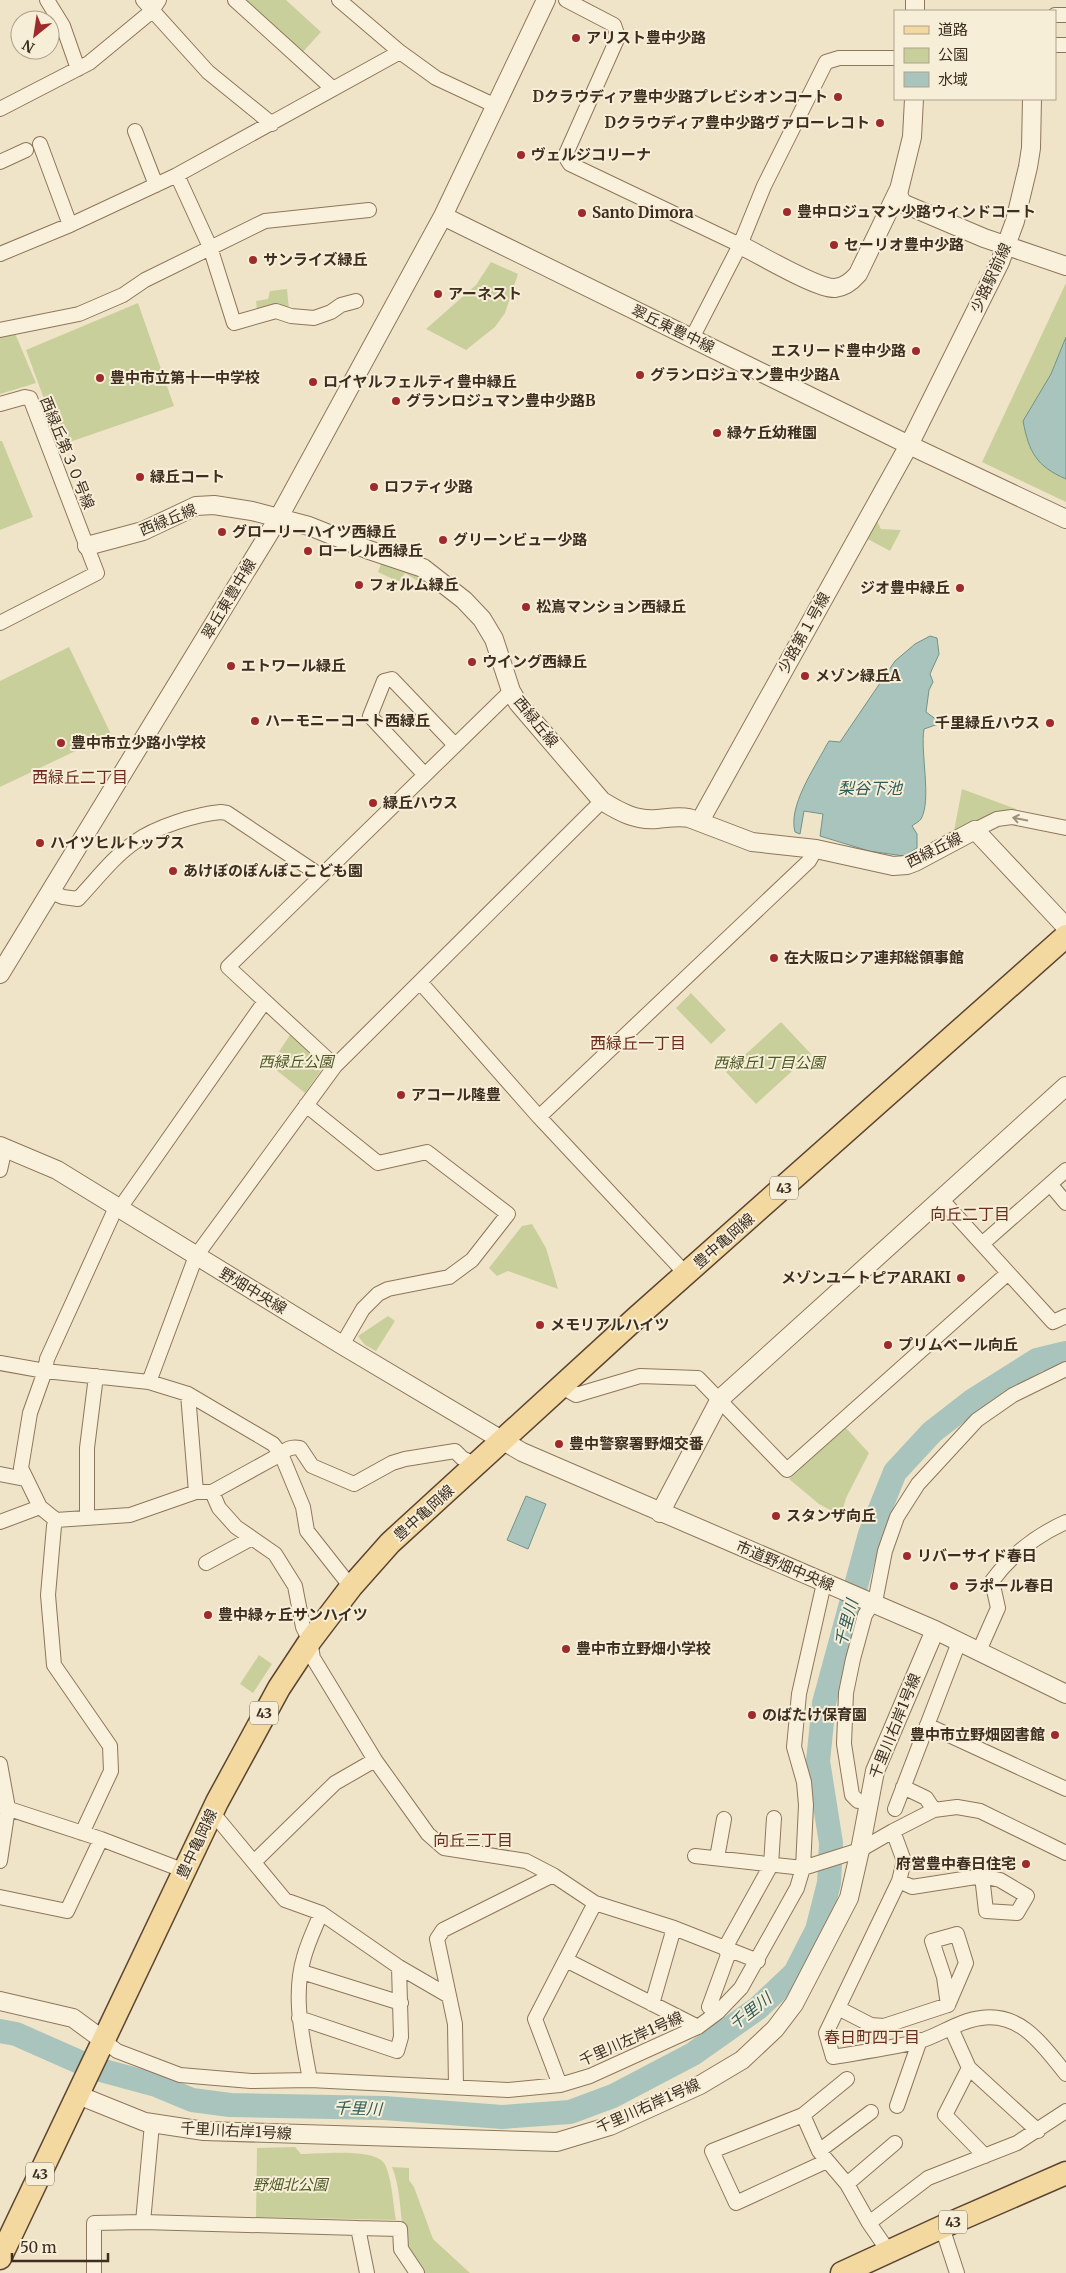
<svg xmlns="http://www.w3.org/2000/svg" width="1066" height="2273" font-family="Merriweather,'Noto Sans JP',serif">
<rect width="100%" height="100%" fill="#f0e4c8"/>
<path fill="#c9cf9b" d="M248,0H286L321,32L300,55L244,4Z
M491,262L518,274L505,313L495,327L466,350L426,329L476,285Z
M1066,283V502L982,462Z
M287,289L289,310H257L256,301L268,299L270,291Z
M138,303L174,406L61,445L26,350Z
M14,331L36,383L0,394V334Z
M0,441H2L33,517L0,530Z
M875,517L881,529L901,530L890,551L864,537Z
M383,559L429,578L424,585L405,573L399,582L378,572Z
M69,647L111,734L0,787V681Z
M962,789L1016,809V811H1001L954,831Z
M691,993L726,1030L711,1044L676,1008Z
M781,1022L811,1054L756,1104L726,1072Z
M292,1032L321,1059L322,1069L305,1093L270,1065Z
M532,1224L546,1248L558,1289L508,1271L497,1276L489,1268L522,1226Z
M388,1316L395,1321L376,1351L365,1345L358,1336Z
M846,1428L869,1453L846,1498L841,1516L819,1504L789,1479Z
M259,1655L272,1664L253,1693L240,1684Z
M295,2147L301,2154C320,2154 373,2148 384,2163C392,2176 393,2205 396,2220L256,2217L257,2148Z
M392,2167L409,2168V2180L414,2187L433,2239L470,2273H425C393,2244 407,2204 392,2167Z"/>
<path fill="#a9c4bc" stroke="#6f938a" d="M1066,337V479C1036,466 1029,452 1023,421L1051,374Z
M930,636L937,638L939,654L930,674L933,682L929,690L926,712L941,723L924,729C920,752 932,800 921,819C919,822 914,824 912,826L917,834V848L904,856L869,851L820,836L823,814L804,811L800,834L795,832C788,806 814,769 826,746L829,741L840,742L895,661L915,644Z
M526,1496L546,1504L528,1549L507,1540Z"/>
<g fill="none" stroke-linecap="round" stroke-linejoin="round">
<path stroke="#a9c4bc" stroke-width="24" d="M0,2031L16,2034L93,2068L156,2085L192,2100L230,2105L384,2108L502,2117L570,2112L613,2096L693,2054L758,2008L795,1973L817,1930L829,1883L831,1843L818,1761L824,1703L870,1534L895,1472L932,1432L972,1401L1037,1360L1066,1353"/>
<g stroke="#8d765c" stroke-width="16">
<path id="minor" d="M47,0L63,26L78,69
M143,0L208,72L272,124
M235,0L332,88
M339,0L400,52L436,78L496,106
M566,0L614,25L618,37L565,156L570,164L740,245
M1055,15H1066
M1055,45H1066
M0,109L89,63L152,11L159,0
M135,131L156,185
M40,144L70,225
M0,162L26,150
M177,175L210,247L234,323L276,311L291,316L314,318L331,312L341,305L356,301
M0,254L70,225L177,175L400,52
M0,330L79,314L123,295L145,280L265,221L369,210
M692,338L740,245L764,186L826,62L839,58H895
M0,404L25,397L30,398L97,573L0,623
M425,775L370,716L384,681L392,679L455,745
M975,830L997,819L1012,817L1066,828
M51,892L63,897L78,899C96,880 113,857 135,842C155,827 197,814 221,812L227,813L321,876
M420,982L539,1117L686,1274
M265,1001L120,1208L113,1214L47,1359L45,1371L30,1413L21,1468L40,1507L56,1520L130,1515L196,1492H212L281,1454C287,1449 291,1446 300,1448L312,1466L354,1484L392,1463L405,1459L455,1451L462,1458L477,1465
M335,1066L228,967L511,691
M306,1105L378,1163L427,1152L508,1214L472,1260L449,1277L388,1289L378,1294L363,1309L342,1345
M539,1117L809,861L816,849
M0,1170L5,1148
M1050,1184L1066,1203
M941,1199L1053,1322L1066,1316
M982,1244L1066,1170
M0,1363L45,1371L149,1382L188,1394L273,1444L281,1454L303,1507L307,1531L351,1587
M149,1382L196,1256L335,1066L602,801
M562,1387L576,1395L640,1376L698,1378L787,1470L1008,1273
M188,1394L196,1492
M0,1474L25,1479
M212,1492L219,1508L236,1527L275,1554L295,1586L303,1627L310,1641L313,1658L375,1760L428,1834L444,1848L526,1861L553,1875L595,1903L674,1928L758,1961
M87,1516V1448L96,1376
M56,1520L54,1526L48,1595L54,1665L110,1746L111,1771L82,1833
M0,1522L40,1507
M206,1563L252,1538
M979,1651L998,1608L992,1581C1011,1555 1037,1535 1066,1522
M927,1725L1066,1789
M0,1764L8,1808L0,1861
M903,1787L926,1798L934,1810
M858,1801L852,1795L844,1744L846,1693L853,1659L865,1615L876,1597L885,1551L897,1517L918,1484L977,1420L1013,1395L1066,1369
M0,1806L101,1839L185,1871
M895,1809L959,1642
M212,1812L285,1900L321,1913L399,1967L449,1996
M893,1831L904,1861L899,1881L826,2033L833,2057C862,2052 892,2048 920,2041C940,2035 960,2020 981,2018C1022,2012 1044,2047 1066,2074
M695,1856L803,1868L860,1850L893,1831L934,1810L957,1807L980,1811L1066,1853
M717,1858L724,1819
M254,1862L335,1783L375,1760
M899,1881L912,1887L982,1876L1000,1880L1027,1896L1017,1913L986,1911L982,1876
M0,1897L67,1911L101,1839
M566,1960L698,2027
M302,1972L401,2003
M652,2004L674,1928
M709,2007L728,1955L725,1948L771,1865L774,1818
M838,2008L871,2025L884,2026L948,2005L944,1977L932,1941L957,1934L966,1963L948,2005
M299,2018L397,2051L401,2037L399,1967
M951,2028L969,2068L1038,2131
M103,2040L117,2051L180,2075L251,2081L310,2080L508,2090L560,2085L590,2076L698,2027L718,2012L741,1988L797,1888L803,1868L806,1805L804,1782L794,1747L799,1694L824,1583
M969,2068L945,2115L985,2156
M310,2080C303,2040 292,1997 304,1957C308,1942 315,1928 321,1913
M560,2085L535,2019L595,1903
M456,2087L455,2024L437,1939L443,1930L553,1875
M897,2106L920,2040
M803,2115L819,2151L847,2184L869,2223L889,2252
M819,2151L871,2112
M827,2161L736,2203L712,2151L803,2115L847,2079
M847,2184L895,2143
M143,2222L358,2228L367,2273
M869,2223L928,2178L1017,2143L1066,2111
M942,2227L957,2273
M358,2228L400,2229L401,2249L417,2273
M94,2273V2223L143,2222L152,2124"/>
</g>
<g stroke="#8d765c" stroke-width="20">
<path id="tertiary" d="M915,11V0
M914,99L912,137L898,194L902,203L984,238L1066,266
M443,216L909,445L1066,519
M740,245C759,254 817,289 835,288C845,287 852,281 858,274L899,189
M87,546L143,531L196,506L214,505L252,511L309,526L369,550L423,568L464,600L482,619L494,639L511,691L518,703L602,801C620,812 636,821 657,819C669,818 678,816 689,818L752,842L816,849L893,866L907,865L915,862L975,830L1066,927
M700,821L909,445L1000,262L1015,221L1028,167L1031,148L1032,99
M0,974L279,517L443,216L546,0
M0,1146L57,1170L342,1345L522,1452L935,1630L1066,1694
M660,1513L720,1399L1066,1086
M0,2001L73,2018L103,2040
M78,2095L145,2122L204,2131L557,2142L610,2126L700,2085L742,2060L775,2029L794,2004L849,1898L860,1850L875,1771L935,1630"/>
</g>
<g stroke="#5b4430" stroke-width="25">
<path id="primary" d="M0,2258L217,1802L279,1688L310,1641L351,1587L390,1543L636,1318L1066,936
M842,2273L942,2227L1066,2173"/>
</g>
<use href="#minor" stroke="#faf1dc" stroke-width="14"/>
<use href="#tertiary" stroke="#faf1dc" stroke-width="18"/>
<use href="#primary" stroke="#f3d9a0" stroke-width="22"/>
</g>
<defs><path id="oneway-shaft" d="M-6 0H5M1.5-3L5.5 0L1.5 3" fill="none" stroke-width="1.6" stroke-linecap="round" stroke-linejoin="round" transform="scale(1.25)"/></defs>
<use stroke="#9c907e" href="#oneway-shaft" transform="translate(1020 819) rotate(-169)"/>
<g fill="#9e2a2b" stroke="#f7eed8" stroke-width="2">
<circle cx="576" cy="38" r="5"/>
<circle cx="838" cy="97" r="5"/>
<circle cx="880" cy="123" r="5"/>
<circle cx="521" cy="155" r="5"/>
<circle cx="787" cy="212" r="5"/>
<circle cx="582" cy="213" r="5"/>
<circle cx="834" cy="245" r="5"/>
<circle cx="253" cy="260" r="5"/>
<circle cx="438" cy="294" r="5"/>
<circle cx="916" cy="351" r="5"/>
<circle cx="640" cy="375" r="5"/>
<circle cx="100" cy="378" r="5"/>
<circle cx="313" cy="382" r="5"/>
<circle cx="396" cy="401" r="5"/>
<circle cx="717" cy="433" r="5"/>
<circle cx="140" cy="477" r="5"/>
<circle cx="374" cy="487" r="5"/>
<circle cx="222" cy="532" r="5"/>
<circle cx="443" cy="540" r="5"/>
<circle cx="308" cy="551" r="5"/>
<circle cx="359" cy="585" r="5"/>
<circle cx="960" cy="588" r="5"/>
<circle cx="526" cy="607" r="5"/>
<circle cx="472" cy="662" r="5"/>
<circle cx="231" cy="666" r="5"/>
<circle cx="805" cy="676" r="5"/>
<circle cx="255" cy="721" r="5"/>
<circle cx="1050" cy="723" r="5"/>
<circle cx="61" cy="743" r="5"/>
<circle cx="373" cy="803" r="5"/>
<circle cx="40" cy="843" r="5"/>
<circle cx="173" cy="871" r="5"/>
<circle cx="774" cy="958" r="5"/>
<circle cx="401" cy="1095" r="5"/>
<circle cx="961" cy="1278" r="5"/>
<circle cx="540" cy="1325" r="5"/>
<circle cx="888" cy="1345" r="5"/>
<circle cx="559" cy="1444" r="5"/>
<circle cx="776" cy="1516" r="5"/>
<circle cx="907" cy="1556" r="5"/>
<circle cx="954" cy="1586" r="5"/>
<circle cx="208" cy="1615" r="5"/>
<circle cx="566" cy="1649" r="5"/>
<circle cx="752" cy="1715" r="5"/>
<circle cx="1055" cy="1735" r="5"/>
<circle cx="1026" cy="1864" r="5"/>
</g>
<g text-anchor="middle" stroke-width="4" stroke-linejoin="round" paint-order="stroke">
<g fill="#f7eed8" stroke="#756857" stroke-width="1">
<rect x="770" y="1176.5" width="28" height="23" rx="4"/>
<rect x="250" y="1701.5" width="28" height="23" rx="4"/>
<rect x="26" y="2162.5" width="28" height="23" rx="4"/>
<rect x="939" y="2210.5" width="28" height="23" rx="4"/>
</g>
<g font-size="14" font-weight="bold" fill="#3d2e20">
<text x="784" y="1193">43</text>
<text x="264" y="1718">43</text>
<text x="40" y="2179">43</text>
<text x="953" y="2227">43</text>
</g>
<g font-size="15" font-weight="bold" fill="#3d2e20" stroke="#f7eed8" text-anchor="start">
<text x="586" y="43">アリスト豊中少路</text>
<text x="828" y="102" text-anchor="end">Dクラウディア豊中少路プレビシオンコート</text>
<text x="870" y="128" text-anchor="end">Dクラウディア豊中少路ヴァローレコト</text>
<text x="531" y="160">ヴェルジコリーナ</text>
<text x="797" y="217">豊中ロジュマン少路ウィンドコート</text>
<text x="592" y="218">Santo Dimora</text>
<text x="844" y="250">セーリオ豊中少路</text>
<text x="263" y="265">サンライズ緑丘</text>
<text x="448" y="299">アーネスト</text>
<text x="906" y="356" text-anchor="end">エスリード豊中少路</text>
<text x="650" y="380">グランロジュマン豊中少路A</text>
<text x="110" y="383">豊中市立第十一中学校</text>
<text x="323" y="387">ロイヤルフェルティ豊中緑丘</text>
<text x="406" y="406">グランロジュマン豊中少路B</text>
<text x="727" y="438">緑ケ丘幼稚園</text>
<text x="150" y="482">緑丘コート</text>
<text x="384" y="492">ロフティ少路</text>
<text x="232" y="537">グローリーハイツ西緑丘</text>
<text x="453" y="545">グリーンビュー少路</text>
<text x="318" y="556">ローレル西緑丘</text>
<text x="369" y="590">フォルム緑丘</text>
<text x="950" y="593" text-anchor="end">ジオ豊中緑丘</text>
<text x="536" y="612">松嶌マンション西緑丘</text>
<text x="482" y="667">ウイング西緑丘</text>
<text x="241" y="671">エトワール緑丘</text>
<text x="815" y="681">メゾン緑丘A</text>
<text x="265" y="726">ハーモニーコート西緑丘</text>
<text x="1040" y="728" text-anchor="end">千里緑丘ハウス</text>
<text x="71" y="748">豊中市立少路小学校</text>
<text x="383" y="808">緑丘ハウス</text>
<text x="50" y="848">ハイツヒルトップス</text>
<text x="183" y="876">あけぼのぽんぽここども園</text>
<text x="784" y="963">在大阪ロシア連邦総領事館</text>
<text x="411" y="1100">アコール隆豊</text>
<text x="951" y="1283" text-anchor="end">メゾンユートピアARAKI</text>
<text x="550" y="1330">メモリアルハイツ</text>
<text x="898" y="1350">プリムベール向丘</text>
<text x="569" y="1449">豊中警察署野畑交番</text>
<text x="786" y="1521">スタンザ向丘</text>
<text x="917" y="1561">リバーサイド春日</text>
<text x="964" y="1591">ラポール春日</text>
<text x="218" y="1620">豊中緑ヶ丘サンハイツ</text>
<text x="576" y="1654">豊中市立野畑小学校</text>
<text x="762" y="1720">のばたけ保育園</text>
<text x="1045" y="1740" text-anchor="end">豊中市立野畑図書館</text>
<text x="1016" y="1869" text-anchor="end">府営豊中春日住宅</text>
</g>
<g font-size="15" fill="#3d2e20" stroke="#f7eed8">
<text transform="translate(991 278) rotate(-65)" y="5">少路駅前線</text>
<text transform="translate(673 329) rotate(26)" y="5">翠丘東豊中線</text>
<text transform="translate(67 453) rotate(68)" y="5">西緑丘第３０号線</text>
<text transform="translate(168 520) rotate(-22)" y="5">西緑丘線</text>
<text transform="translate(229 599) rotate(-59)" y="5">翠丘東豊中線</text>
<text transform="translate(804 633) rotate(-61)" y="5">少路第１号線</text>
<text transform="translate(536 722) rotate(51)" y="5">西緑丘線</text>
<text transform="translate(934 850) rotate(-26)" y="5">西緑丘線</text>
<text transform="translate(724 1241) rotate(-41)" y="5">豊中亀岡線</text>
<text transform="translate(253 1291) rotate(31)" y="5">野畑中央線</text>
<text transform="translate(424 1513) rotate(-42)" y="5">豊中亀岡線</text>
<text transform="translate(785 1566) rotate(23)" y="5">市道野畑中央線</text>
<text transform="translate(895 1726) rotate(-68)" y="5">千里川右岸1号線</text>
<text transform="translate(197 1844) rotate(-65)" y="5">豊中亀岡線</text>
<text transform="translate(631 2039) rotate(-24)" y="5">千里川左岸1号線</text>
<text transform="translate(648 2106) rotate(-24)" y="5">千里川右岸1号線</text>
<text transform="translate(236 2131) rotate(3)" y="5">千里川右岸1号線</text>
</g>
<g font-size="15" font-style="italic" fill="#4d5a26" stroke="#f7eed8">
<text x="296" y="1067">西緑丘公園</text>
<text x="769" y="1068">西緑丘1丁目公園</text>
<text x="290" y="2190">野畑北公園</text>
</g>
<g font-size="16" fill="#6b2e1e" stroke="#f7eed8">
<text x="80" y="783">西緑丘二丁目</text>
<text x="638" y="1049">西緑丘一丁目</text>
<text x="970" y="1220">向丘二丁目</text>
<text x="473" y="1846">向丘三丁目</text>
<text x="872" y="2043">春日町四丁目</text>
</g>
<g font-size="16" font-style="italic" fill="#2f5d5a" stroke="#f7eed8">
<text x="870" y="794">梨谷下池</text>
<text transform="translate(846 1623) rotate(-75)" y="6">千里川</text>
<text transform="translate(750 2011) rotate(-38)" y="6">千里川</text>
<text transform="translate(358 2108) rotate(2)" y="6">千里川</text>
</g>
</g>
<rect x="894" y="10" width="162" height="90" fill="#f7eed8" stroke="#ada18e"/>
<rect x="904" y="26" width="25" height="8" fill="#f3d9a0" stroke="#ada18e"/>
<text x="938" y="35" font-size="15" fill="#3d2e20">道路</text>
<rect x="904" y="48" width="25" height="15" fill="#c9cf9b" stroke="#ada18e"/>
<text x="938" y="60" font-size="15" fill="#3d2e20">公園</text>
<rect x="904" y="72" width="25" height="15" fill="#a9c4bc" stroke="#ada18e"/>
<text x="938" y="85" font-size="15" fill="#3d2e20">水域</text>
<g transform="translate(35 35) rotate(210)"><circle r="24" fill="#f7eed8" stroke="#ada18e"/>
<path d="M0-4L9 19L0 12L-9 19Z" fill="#9e2a2b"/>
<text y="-8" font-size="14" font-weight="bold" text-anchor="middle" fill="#3d2e20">N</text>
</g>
<path d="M12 2253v8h96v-8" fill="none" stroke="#3d2e20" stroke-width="2.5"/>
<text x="20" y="2253" font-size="15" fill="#3d2e20" stroke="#f7eed8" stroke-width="4" paint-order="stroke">50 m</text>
</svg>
